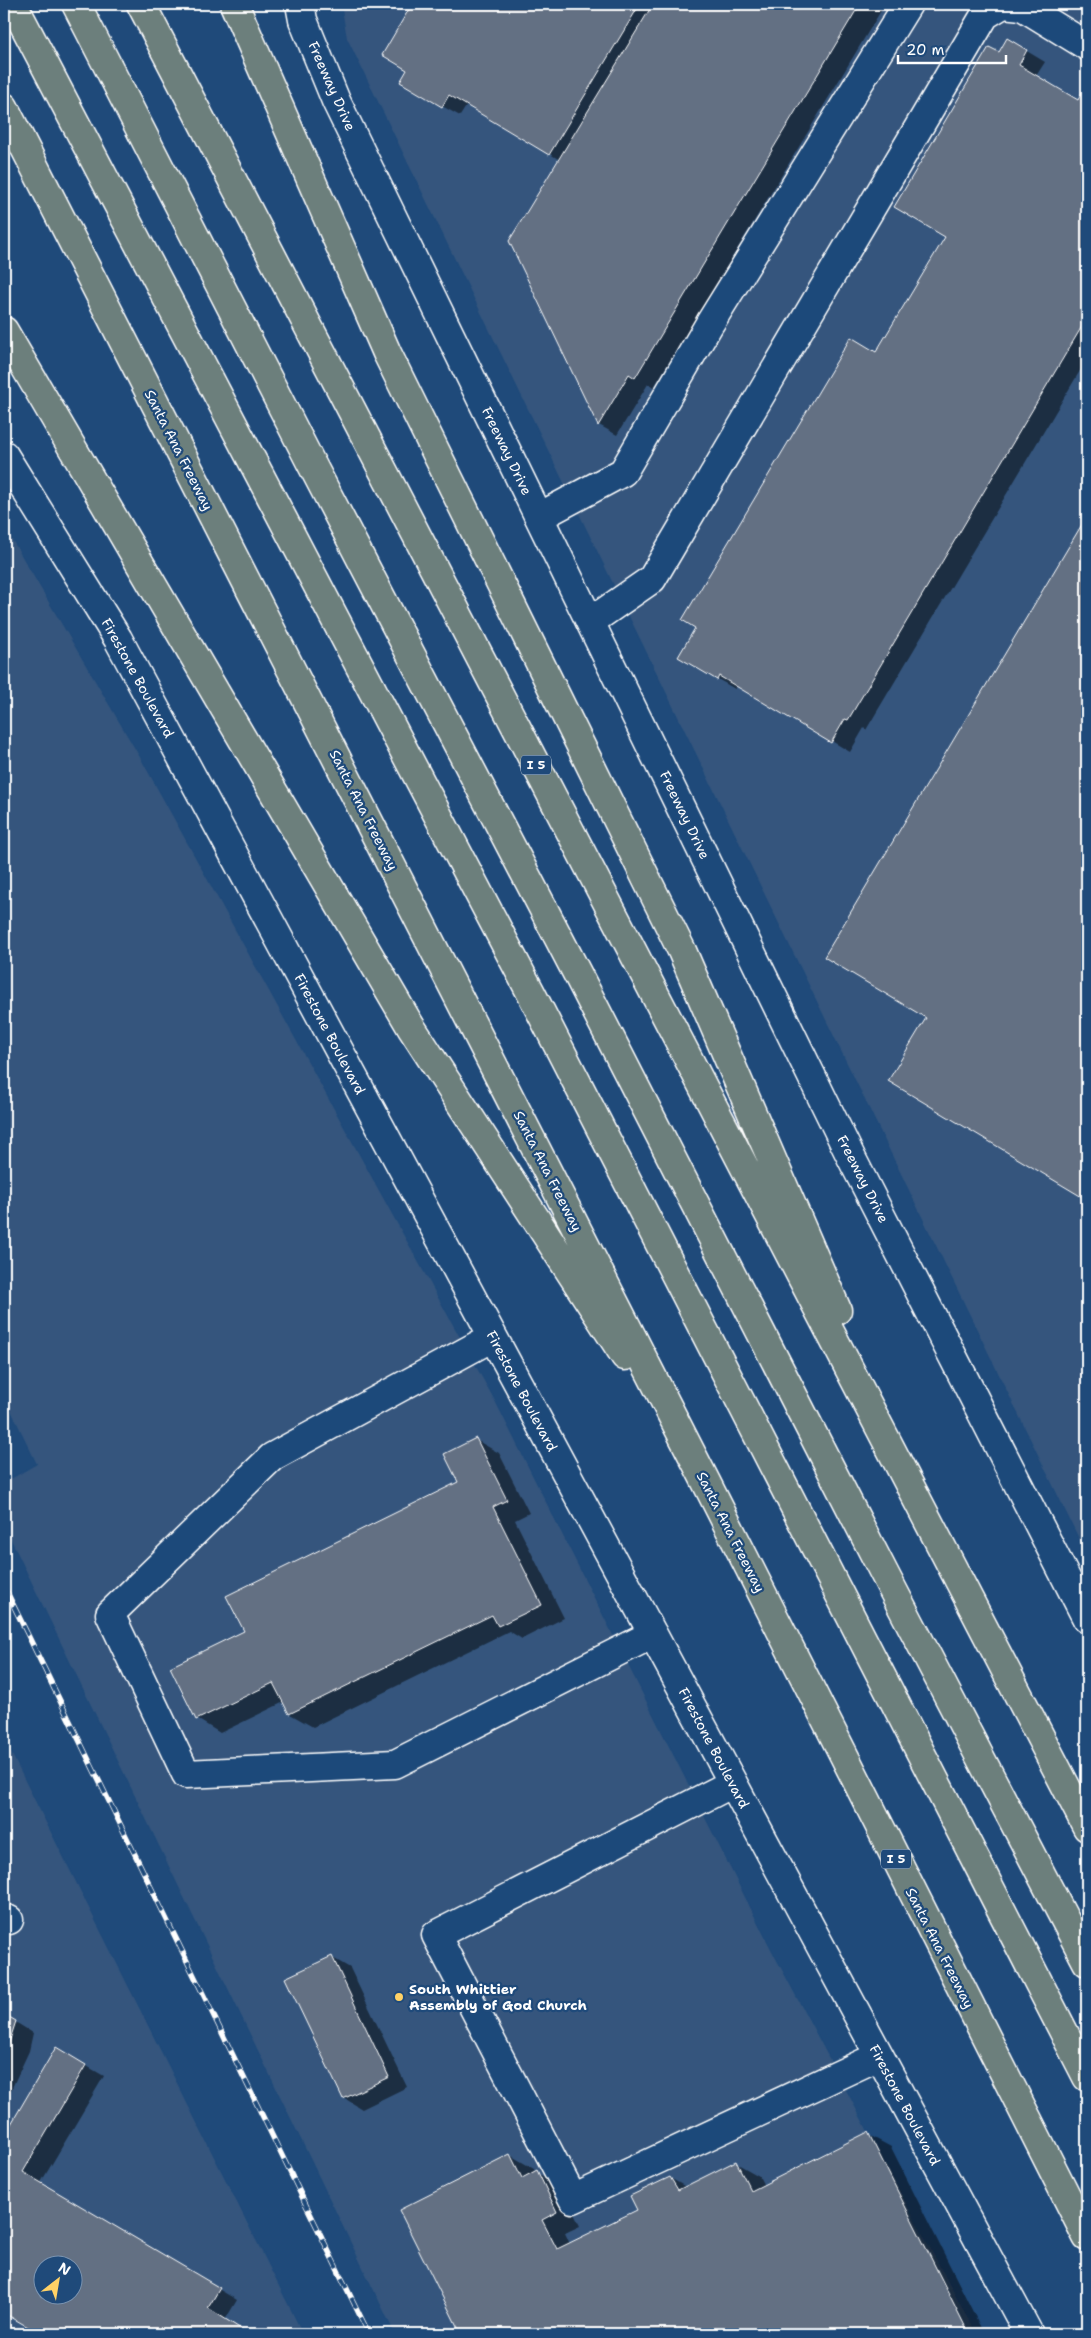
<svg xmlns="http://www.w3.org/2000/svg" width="1091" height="2338" font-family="'Shantell Sans',sans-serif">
<rect width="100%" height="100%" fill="#1f4a7a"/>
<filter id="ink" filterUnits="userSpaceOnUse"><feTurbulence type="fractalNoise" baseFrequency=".02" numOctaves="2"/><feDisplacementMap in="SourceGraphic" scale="10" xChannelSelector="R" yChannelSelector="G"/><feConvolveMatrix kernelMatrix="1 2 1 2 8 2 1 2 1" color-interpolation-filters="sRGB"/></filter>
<g filter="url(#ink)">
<path fill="#34557d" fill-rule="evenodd" d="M341,4H1087V1555L347,38Z
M4,526L141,759L495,1401L773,1953L976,2334H395L4,1525V1483L37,1464L4,1396Z
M4,1739L303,2334H4ZM42,2266H72V2296H42Z"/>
<path fill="#0007" fill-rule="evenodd" d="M414,4H885L654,387L648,384L617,435L599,425L510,241L560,160L467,105L460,116L442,106L409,70L384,55Z
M1025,50L1045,62L1036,76L1078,101L1087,86V359L866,730L864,728L850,752L738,685L735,689L679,657L877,353L946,237L999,54Z
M1087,518V1198L890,1080L928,1017L826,957Z
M476,1440L499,1453L529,1513L515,1520L564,1618L522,1639L509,1631L313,1727L290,1714L284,1702L220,1733L197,1719L246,1631L459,1483Z
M331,1957L350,1968L407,2087L362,2109L344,2098Z
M4,2015L33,2033L29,2051L4,2105Z
M57,2049L104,2076L40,2184L237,2300L225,2320L249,2334H42L4,2311V2138ZM42,2266H72V2296H42Z
M867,2134L891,2147L984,2334H463L401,2211L510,2155L534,2169L535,2172L560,2185L580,2226L565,2233L570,2244L638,2210L670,2178L686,2187L736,2163L759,2176L764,2186Z"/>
<path fill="#647083" stroke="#fff" fill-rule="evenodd" d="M412,4H640L549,155L449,95L442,107L400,82L407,70L382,55Z
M653,4H860L635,378L629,374L598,426L509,241Z
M1007,38L1027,50L1019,65L1078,100L1087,83V318L848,720L845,719L831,743L719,676L717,680L678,657L695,628L682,620L851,337L876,352L945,237L894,207L989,47L999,52Z
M1087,516V1200L888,1081L926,1018L824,957Z
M476,1438L507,1500L493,1507L542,1605L498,1626L492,1615L289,1714L273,1683L196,1720L170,1667L244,1631L226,1596L458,1482L444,1454Z
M332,1956L389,2077L343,2099L285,1978Z
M4,2014L16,2021L4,2058Z
M56,2047L86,2065L23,2172L220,2288L208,2308L249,2334H40L4,2313V2136ZM42,2266H72V2296H42Z
M868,2132L969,2334H461L399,2210L510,2154L522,2178L537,2170L557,2212L542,2220L557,2249L637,2210L630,2196L670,2177L678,2190L736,2161L751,2191Z"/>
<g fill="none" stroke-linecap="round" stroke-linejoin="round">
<g stroke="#fff" stroke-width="31">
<path id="minor" d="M300,4L303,20L336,101L852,1159L1087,1619
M4,455L118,639L1029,2334
M539,517L623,472L710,323L908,4
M590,622L652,579L985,15L1003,4L1022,6L1087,46
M493,1337L272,1457L110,1614L186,1774L395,1764L653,1634
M733,1783L436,1935L573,2199L879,2056
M4,1918L9,1920"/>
</g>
<g stroke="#fff" stroke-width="31">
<path id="highway" d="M13,4L531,993L1087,2077
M76,4L310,461L579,977L884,1573L1087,1962
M141,4L1087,1827
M234,4L387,353L682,951L837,1310
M4,107L705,1480L1087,2237
M4,331L411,1027L625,1356"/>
</g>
<use href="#minor" stroke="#1f4a7a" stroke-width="28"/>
<use href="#highway" stroke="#6c7f7c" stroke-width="28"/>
<g stroke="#fff" stroke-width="5.5">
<path id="rail" d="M4,1586L369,2334"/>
</g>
<use href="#rail" stroke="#1f4a7a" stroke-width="4" stroke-dasharray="11" stroke-linecap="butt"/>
</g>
</g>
<circle fill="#ffd166" stroke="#1f4a7a" stroke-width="2" cx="399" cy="1997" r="5"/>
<g text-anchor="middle" stroke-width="4.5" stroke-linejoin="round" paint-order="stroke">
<g fill="#1f4a7a" stroke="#bcc9d7" stroke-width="1">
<rect x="521" y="755.5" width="30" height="19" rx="4"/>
<rect x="881" y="1849.5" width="30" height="19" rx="4"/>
</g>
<g font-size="12" font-weight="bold" fill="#fff">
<text x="536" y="769">I 5</text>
<text x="896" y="1863">I 5</text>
</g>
<g font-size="14" fill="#fff" stroke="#1f4a7a">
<text transform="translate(332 86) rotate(66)" y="5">Freeway Drive</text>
<text transform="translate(179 450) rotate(63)" y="5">Santa Ana Freeway</text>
<text transform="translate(507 451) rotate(64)" y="5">Freeway Drive</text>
<text transform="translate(138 678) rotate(61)" y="5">Firestone Boulevard</text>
<text transform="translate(364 810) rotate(63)" y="5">Santa Ana Freeway</text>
<text transform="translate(685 815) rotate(64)" y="5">Freeway Drive</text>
<text transform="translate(330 1034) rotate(62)" y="5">Firestone Boulevard</text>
<text transform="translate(548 1171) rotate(63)" y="5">Santa Ana Freeway</text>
<text transform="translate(863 1179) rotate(63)" y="5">Freeway Drive</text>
<text transform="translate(522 1391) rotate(62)" y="5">Firestone Boulevard</text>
<text transform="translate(731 1532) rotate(63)" y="5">Santa Ana Freeway</text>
<text transform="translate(714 1748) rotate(62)" y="5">Firestone Boulevard</text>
<text transform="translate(940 1948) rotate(63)" y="5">Santa Ana Freeway</text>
<text transform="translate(905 2105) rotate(62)" y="5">Firestone Boulevard</text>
</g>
<g font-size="14" font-weight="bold" fill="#fff" stroke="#1f4a7a" text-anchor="start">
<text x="409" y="1994">South Whittier<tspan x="409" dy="16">Assembly of God Church</tspan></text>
</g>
</g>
<rect width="1091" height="2338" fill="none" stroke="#1f4a7a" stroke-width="20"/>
<rect x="10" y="10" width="1071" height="2318" fill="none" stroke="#fff" stroke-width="2" filter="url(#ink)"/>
<g transform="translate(58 2280) rotate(31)"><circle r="24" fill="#1f4a7a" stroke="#7992af"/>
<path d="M0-4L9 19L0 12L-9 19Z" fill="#ffd166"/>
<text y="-8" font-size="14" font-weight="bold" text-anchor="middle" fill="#ffffff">N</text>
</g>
<path d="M898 55v8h108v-8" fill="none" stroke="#ffffff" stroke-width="2.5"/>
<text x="906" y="55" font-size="15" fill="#ffffff" stroke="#1f4a7a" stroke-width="4" paint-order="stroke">20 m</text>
</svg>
